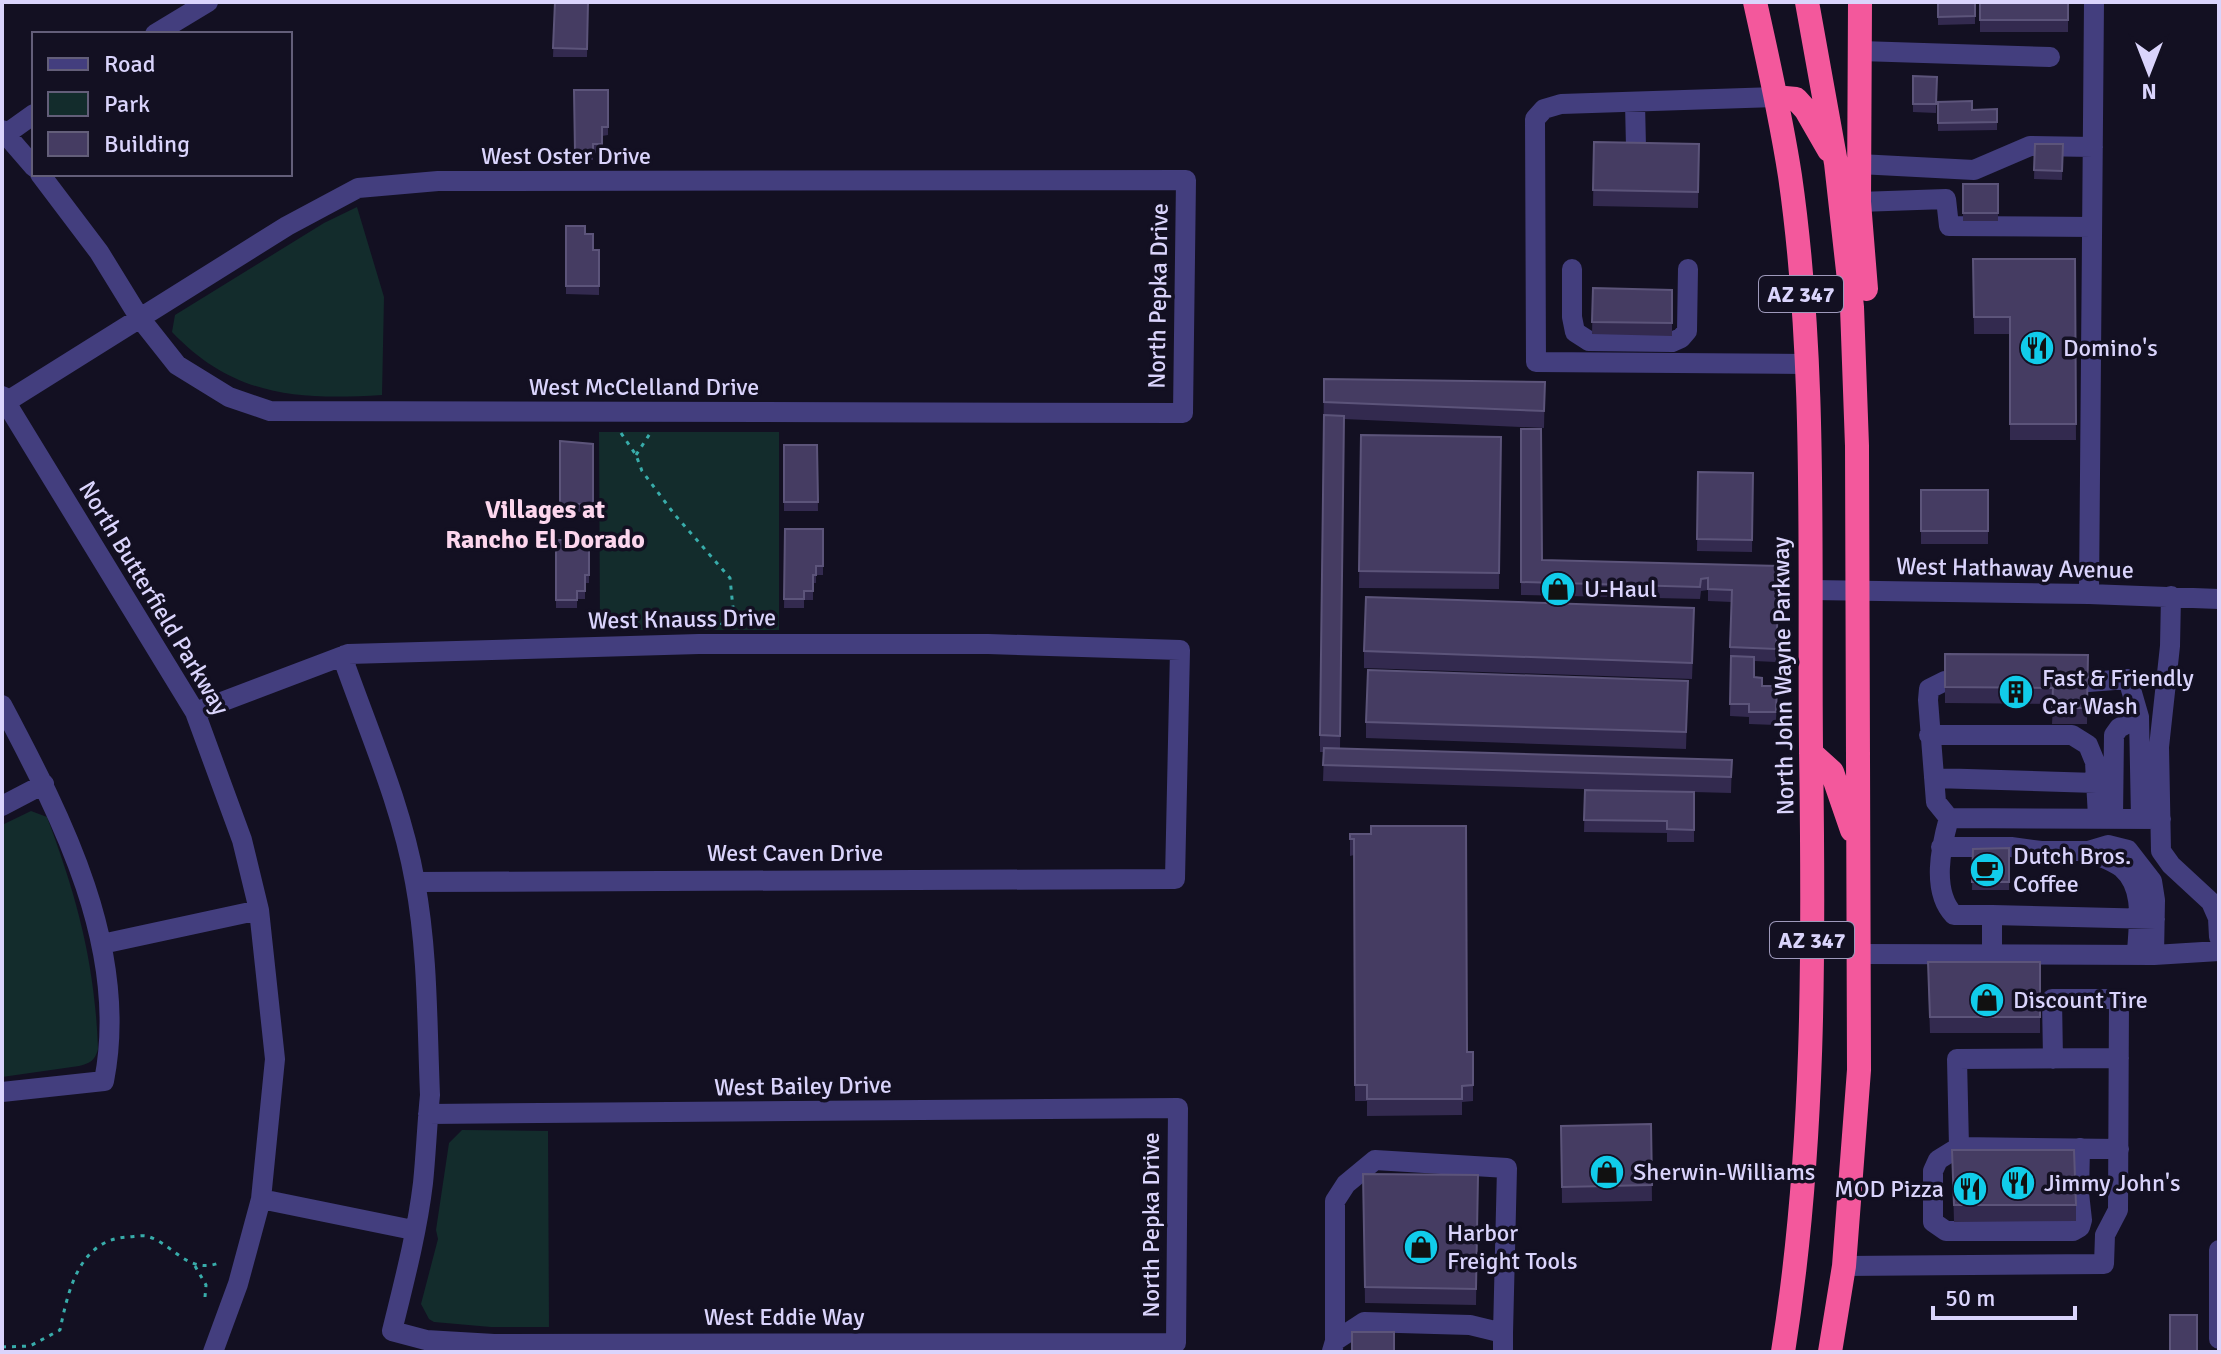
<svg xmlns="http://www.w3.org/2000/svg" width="2221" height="1354" font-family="Signika,sans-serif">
<rect width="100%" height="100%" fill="#131022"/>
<path fill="#132c2c" d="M357,207L384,297L382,395C298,400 234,397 172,332L175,315L324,223Z
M599,432H779V630H600Z
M31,811L47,817C77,897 95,963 98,1049C95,1061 90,1063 79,1066L2,1077V825Z
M462,1130L548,1131L549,1327H491L434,1322L429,1319L421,1304L438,1239L436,1230L449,1143Z"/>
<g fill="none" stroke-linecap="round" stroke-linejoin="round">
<path stroke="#38acaa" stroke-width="3" stroke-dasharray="4 6" stroke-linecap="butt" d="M621,433L636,455L642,471L675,515L730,578L733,608L743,624
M636,455L651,432
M721,625L733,608
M195,1266L206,1285L205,1297
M2,1347L30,1346L60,1330C68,1291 79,1240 127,1237C132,1237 141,1235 146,1236C172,1242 187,1275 219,1263"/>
<path stroke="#433e7e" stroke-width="20" d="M155,34L208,2
M1860,51L2050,57
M1776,97L1561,104L1544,109L1535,119L1536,362L1806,364
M1635,103L1636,147
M2,130L34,167
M6,134L34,114
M1859,164L1974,170L2030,146L2093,147
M1859,202L1946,199L1949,226L2092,227
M1572,269V317L1575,332L1589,341L1672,342L1681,338L1687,331L1688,269
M2,396L195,712L242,840L259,910L275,1059L261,1199L238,1284L213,1352
M6,402L287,226L358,188L438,181L1186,180L1183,413L270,411L229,397L177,365L139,317L99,252L40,174
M1811,590L2089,594L2219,599
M2089,594L2094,2
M2171,596L2170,646L2159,747L2161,851L2171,865L2211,902L2218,918L2219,937
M345,655L346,667C371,737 402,808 415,882C428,952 427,1024 430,1095C427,1124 426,1154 423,1183C417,1233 404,1282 392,1331L426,1340L494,1344L1176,1343L1178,1108L428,1114
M1945,681L1929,689L1928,700L1936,802L1949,818C1941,847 1931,891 1954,915H1992V954
M2088,682L2128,679L2139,717L2141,818
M2,705C62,818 130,949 104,1081L2,1092
M195,712L348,654L699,644H988L1180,650L1175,879L415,882
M1929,735H2072L2088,745L2095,762L2098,817
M1934,778L2096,783
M2,806L44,784
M1949,818L2161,819
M2113,818L2114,735L2119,728L2139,717
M1941,847H2011L2041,851H2088L2108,845L2128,850L2152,881L2155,900L2154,955
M2088,851C2099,857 2112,860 2122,868C2146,889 2138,926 2137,954
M1992,915L2155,919
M102,944L259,910
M1859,954L2154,955L2219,951
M1959,1147L1938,1160L1933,1171V1222L1946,1231H2073L2080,1227L2082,1220L2079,1193L2080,1148
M2119,1149L1959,1147L1957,1059L2119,1058
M261,1199L413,1230
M2219,1250V1339
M1844,1266L2104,1264L2105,1235L2118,1210L2119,999H2052L2053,1059
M1335,1341V1201L1346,1184L1375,1160L1507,1168L1503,1333
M1332,1351L1335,1341L1364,1322L1470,1325L1503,1333V1352"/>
<path stroke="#f3589c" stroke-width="24" d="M1755,2C1768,60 1781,117 1790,176C1817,364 1809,557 1811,747C1814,949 1815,1152 1783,1352
M1807,2L1836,163L1852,307L1857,446L1859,1070L1844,1266L1830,1352
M1860,2L1859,202L1866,289
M1776,97L1796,99L1806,110L1829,150
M1811,753L1832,772L1852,830"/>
</g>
<path fill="#332a4f" d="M555,2H588L587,57H553Z
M1938,2H1975V24L1938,25Z
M1980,2H2068V32H1980Z
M1913,76L1937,77L1936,113L1913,112Z
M574,90H608V135L602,136V152L593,153V160H575Z
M1938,102L1972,110L1997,109V130L1938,131Z
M1594,142L1699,144L1698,208L1593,206Z
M2035,144H2063L2062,180L2034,179Z
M1963,184H1998V221H1963Z
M566,226L585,234L593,250H599V295L566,294Z
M1973,259H2075L2076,440H2010V334H1974Z
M1593,288L1672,290V336L1592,334Z
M1324,379L1545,382L1544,428L1344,419L1340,749L1732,760L1731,793L1694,792V842H1667V833L1584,832L1585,790L1648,791L1323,781L1324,752H1320V735Z
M1521,429L1542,560L1780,566L1776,662L1754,661V677L1762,686H1777L1776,725L1749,724V717L1730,716L1731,659H1730V647L1732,602L1708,601V590L1701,591L1700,599L1521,595Z
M1361,435L1501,437L1499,589L1359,588Z
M560,441L593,444V512H560Z
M784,445H817L818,511H784Z
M1698,472L1753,473L1752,552L1697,551Z
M1921,490H1988V544H1921Z
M785,529H823V575H816V583H813V600H804V608H784Z
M556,540H589V583H585V599H577V608H556Z
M1694,624L1692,679L1364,668V651Z
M1945,654L2088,655L2087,724H2052L2053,704L1945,703Z
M1688,681L1686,749L1366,738V722Z
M1350,834H1371L1467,1052H1473V1101L1462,1102V1115L1367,1116V1101H1355L1354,855L1350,856Z
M2009,848V890H1972L1973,849Z
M2040,962V1033H1930L1928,978Z
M1651,1124L1652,1201L1562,1203L1561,1126Z
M1952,1150L2076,1205V1221L1954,1222Z
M1363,1174L1478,1175L1476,1305L1365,1303Z"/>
<path fill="#453c62" stroke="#5c547a" stroke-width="2" d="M555,2H588L587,49L553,48Z
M1938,2H1975V16L1938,17Z
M1980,2H2068V20H1980Z
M1913,76L1937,77L1936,104H1913Z
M574,90H608V127H602V144H593V152H575Z
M1972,101V110L1997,109V122L1938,123V102Z
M1594,142L1699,144L1698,192L1593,190Z
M2035,144H2063L2062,171L2034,170Z
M1963,184H1998V213H1963Z
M566,226H585V234H593V250H599V286H566Z
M1973,259H2075L2076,424H2010V317H1974Z
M1593,288L1672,290V323L1592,322Z
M1324,379L1545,382L1544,411L1324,402Z
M1324,415L1344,416L1340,736L1320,735Z
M1521,429H1541L1542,560L1780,566L1776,649L1730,647L1732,590L1708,589V578L1701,579L1700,587L1521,582Z
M1361,435L1501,437L1499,573L1359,571Z
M560,441L593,444V504H560Z
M784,445H817L818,502H784Z
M1698,472L1753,473L1752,540L1697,539Z
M1921,490H1988V531H1921Z
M785,529H823V566H816V575H813V591H804V599H784Z
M556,540H589V575H585V591H577V600H556Z
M1366,597L1694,608L1692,663L1364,651Z
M1945,654L2088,655L2087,708H2052L2053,688L1945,687Z
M1731,656L1754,657V677L1762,678V686H1777L1776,712H1749V704H1730Z
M1368,670L1688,681L1686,732L1366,722Z
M1324,748L1732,760L1731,777L1323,765Z
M1585,790L1694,792V830L1667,829V821L1584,820Z
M1371,826H1466L1467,1052H1473V1085L1462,1086V1099H1367V1085H1355L1354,839H1350V834H1371Z
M2009,848V882H1972L1973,849Z
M1928,962H2040V1017H1930Z
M1651,1124L1652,1185L1562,1187L1561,1126Z
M1952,1150H2074L2076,1205H1954Z
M1363,1174L1478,1175L1476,1289L1365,1287Z
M2170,1315H2197V1352H2170Z
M1352,1332H1394V1352H1352Z"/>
<defs>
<g id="restaurant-disc" transform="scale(1.8)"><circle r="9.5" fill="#11ccea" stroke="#131022"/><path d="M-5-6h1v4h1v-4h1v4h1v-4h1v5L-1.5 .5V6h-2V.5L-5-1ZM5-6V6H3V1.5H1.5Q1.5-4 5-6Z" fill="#111"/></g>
<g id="shop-disc" transform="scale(1.8)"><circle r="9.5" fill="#11ccea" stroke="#131022"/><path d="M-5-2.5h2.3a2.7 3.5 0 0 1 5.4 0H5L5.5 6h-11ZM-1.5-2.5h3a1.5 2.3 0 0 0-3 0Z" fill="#111"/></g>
<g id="building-disc" transform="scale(1.8)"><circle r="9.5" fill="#11ccea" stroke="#131022"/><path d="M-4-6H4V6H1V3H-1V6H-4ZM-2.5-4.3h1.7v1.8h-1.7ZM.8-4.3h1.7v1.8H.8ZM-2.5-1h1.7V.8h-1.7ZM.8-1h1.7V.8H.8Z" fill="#111"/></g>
<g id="cafe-disc" transform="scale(1.8)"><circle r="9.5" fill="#11ccea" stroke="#131022"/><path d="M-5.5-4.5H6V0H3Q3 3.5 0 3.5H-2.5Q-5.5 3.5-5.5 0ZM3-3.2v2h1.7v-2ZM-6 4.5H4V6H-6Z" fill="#111"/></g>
</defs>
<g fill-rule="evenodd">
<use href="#restaurant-disc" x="2037" y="348"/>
<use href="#shop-disc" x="1558" y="589"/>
<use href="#building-disc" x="2016" y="692"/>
<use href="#cafe-disc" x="1987" y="870"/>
<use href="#shop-disc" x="1987" y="1000"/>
<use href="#shop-disc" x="1607" y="1172"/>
<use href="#restaurant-disc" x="2018" y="1183"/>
<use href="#restaurant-disc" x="1970" y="1189"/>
<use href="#shop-disc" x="1421" y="1247"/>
</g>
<g text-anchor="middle" stroke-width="7" stroke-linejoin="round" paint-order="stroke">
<g fill="#131022" stroke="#9e99bb" stroke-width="2">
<rect x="1759" y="276" width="84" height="36" rx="6"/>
<rect x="1770" y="922" width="84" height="36" rx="6"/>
</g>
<g font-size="22" font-weight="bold" fill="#dad4fc">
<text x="1801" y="302">AZ 347</text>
<text x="1812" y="948">AZ 347</text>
</g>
<g font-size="24" fill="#dad4fc" stroke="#131022">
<text x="566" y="164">West Oster Drive</text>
<text transform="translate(1158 296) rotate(-89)" y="8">North Pepka Drive</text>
<text x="644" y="395">West McClelland Drive</text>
<text transform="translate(2015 568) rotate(1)" y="8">West Hathaway Avenue</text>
<text transform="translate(154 598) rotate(59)" y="8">North Butterfield Parkway</text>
<text transform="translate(682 619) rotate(-1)" y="8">West Knauss Drive</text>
<text transform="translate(1783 676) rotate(-91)" y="8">North John Wayne Parkway</text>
<text x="795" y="861">West Caven Drive</text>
<text transform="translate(803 1086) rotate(-1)" y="8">West Bailey Drive</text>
<text transform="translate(1151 1225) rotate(-90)" y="8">North Pepka Drive</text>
<text x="784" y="1325">West Eddie Way</text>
</g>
<g font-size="24" fill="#dad4fc" stroke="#131022" text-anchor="start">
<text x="2063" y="356">Domino's</text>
<text x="1584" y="597">U-Haul</text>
<text x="2042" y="686">Fast &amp; Friendly<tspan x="2042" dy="28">Car Wash</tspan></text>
<text x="2013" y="864">Dutch Bros.<tspan x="2013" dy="28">Coffee</tspan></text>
<text x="2013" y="1008">Discount Tire</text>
<text x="1633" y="1180">Sherwin-Williams</text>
<text x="2044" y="1191">Jimmy John's</text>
<text x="1944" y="1197" text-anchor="end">MOD Pizza</text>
<text x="1447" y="1241">Harbor<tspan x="1447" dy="28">Freight Tools</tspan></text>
</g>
<g font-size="26" font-weight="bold" fill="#fcd6ed" stroke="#131022">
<text x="545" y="518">Villages at<tspan x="545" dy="30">Rancho El Dorado</tspan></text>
</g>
</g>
<rect width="2221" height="1354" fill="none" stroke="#dad4fc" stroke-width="8"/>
<rect x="32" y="32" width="260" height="144" fill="#131022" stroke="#635e79" stroke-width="2"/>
<rect x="48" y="58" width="40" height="12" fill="#433e7e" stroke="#635e79" stroke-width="2"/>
<text x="104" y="72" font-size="24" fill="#dad4fc">Road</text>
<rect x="48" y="92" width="40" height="24" fill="#132c2c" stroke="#635e79" stroke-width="2"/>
<text x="104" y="112" font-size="24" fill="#dad4fc">Park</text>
<rect x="48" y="132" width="40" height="24" fill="#453c62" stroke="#635e79" stroke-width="2"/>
<text x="104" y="152" font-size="24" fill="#dad4fc">Building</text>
<g transform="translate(2149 72) rotate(180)" stroke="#131022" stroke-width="6" paint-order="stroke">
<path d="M0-6L14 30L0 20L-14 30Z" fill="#dad4fc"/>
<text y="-12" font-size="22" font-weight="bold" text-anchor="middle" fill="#dad4fc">N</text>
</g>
<path d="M1933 1306v12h142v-12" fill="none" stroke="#dad4fc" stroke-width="4"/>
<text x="1945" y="1306" font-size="24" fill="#dad4fc" stroke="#131022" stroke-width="6" paint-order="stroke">50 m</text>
</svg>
